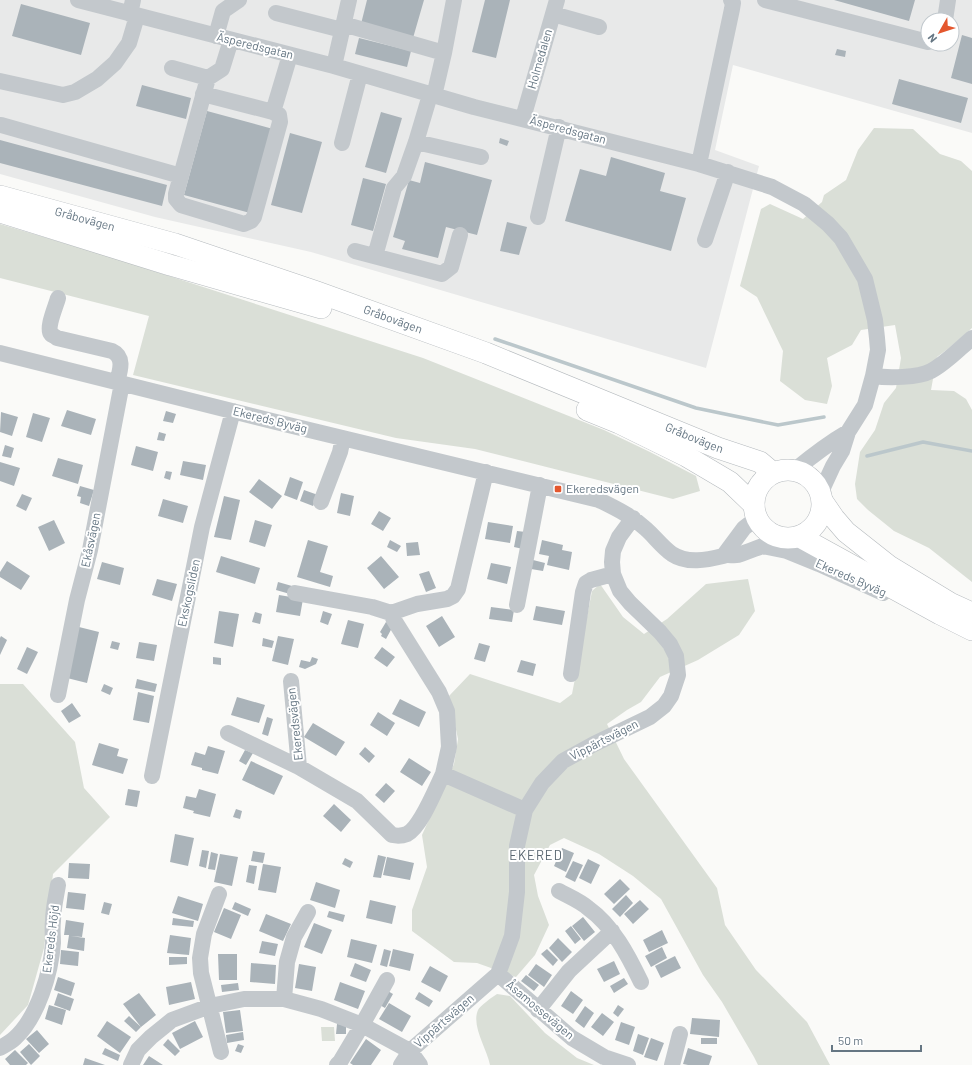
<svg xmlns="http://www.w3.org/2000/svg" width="972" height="1065" font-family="Barlow,sans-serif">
<rect width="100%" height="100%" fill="#fafaf8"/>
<path fill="#e8e9e9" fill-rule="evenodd" d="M0,0H972V133L733,65L715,150L759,166L706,368L311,252L155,217L0,174ZM928,20H952V44H928Z"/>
<path fill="#dadfd7" d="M874,128L913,129L940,154L961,161L972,171V328L949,348L937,357L931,390L954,391L966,399L972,410V582L929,548L894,531L868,510L857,499L855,484L860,452L875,430L884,403L896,388L901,358L895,325L861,330L852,345L827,358L832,386L827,404L805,400L780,381L783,351L757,297L740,286L761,209L770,204L803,219L822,202L824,195L846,180L858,150Z
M0,224L104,255L423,358L604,430L650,452L696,476L700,491L673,499L475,449L396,438L133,375L149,316L0,278Z
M748,579L755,611L739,635L698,660L660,677L641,702L627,710L607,724L624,759L717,888L725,925L756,970L807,1022L830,1065H758L754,1057L722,1002L703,975L661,899L633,876L599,854L564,838L550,845L534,875L538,896L549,925L535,955L516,977L477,963L454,962L412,931V910L427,867L422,835L454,764L458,739L449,696L470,674L560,703L572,694L592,591L600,584L623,617L644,634L667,619L706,584Z
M0,684H23L75,742L84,788L110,817L53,874L44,948L28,1005L0,1035Z
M497,994L510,996L545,1033L577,1058L594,1065H490C487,1049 471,1026 478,1010C480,1006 492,997 497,994Z
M321,1027H334L335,1041H322Z"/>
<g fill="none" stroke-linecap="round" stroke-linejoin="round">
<path stroke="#bbc7cb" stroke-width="3.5" d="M495,339L696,408L778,425L824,417
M867,456L923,442L972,451"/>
</g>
<path fill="#aab3b9" d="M367,0H424L413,38L361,24Z
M485,0H510L496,58L472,52Z
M834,0H915L909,21Z
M21,4L90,23L81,55L12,36Z
M962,35L972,38V84L951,78Z
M359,38L411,51L407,67L355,54Z
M837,49L846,51L845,57L835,55Z
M899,79L968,98L961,123L892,104Z
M142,85L191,98L186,119L136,106Z
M207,111L273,129L250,213L184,195Z
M381,112L402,118L386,173L365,167Z
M290,133L322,142L302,213L271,205Z
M500,138L509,141L507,146L499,143Z
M0,140L167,185L162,206L0,163Z
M611,157L665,173L660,191L686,198L671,251L565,221L580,169L606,176Z
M425,162L492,180L477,235L446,227L438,258L402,249L405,241L393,237L409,180L420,183Z
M363,178L386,184L373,231L351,225Z
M507,222L527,227L519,255L500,251Z
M67,410L96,419L91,435L61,426Z
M166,411L176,414L173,423L163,421Z
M1,412L18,417L12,436L0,432Z
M33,413L50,418L42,442L26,437Z
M159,432L166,434L164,441L157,440Z
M5,445L14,448L11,458L2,456Z
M136,446L158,452L153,471L131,465Z
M58,458L83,465L78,484L52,476Z
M183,461L206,465L203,480L180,475Z
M0,462L20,468L14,486L0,481Z
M166,471L172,472L170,480L164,478Z
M290,477L303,482L297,500L284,495Z
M259,479L282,496L272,509L249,492Z
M80,486L94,490L89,506L80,503L81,497L77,496Z
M304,490L318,495L313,506L300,501Z
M341,493L354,496L350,516L337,513Z
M22,494L32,498L26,511L16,506Z
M224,496L240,500L231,540L214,537Z
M163,499L188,506L183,523L158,516Z
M379,511L391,518L383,531L371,524Z
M54,520L65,543L49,551L38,527Z
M255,520L272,525L265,547L249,542Z
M488,522L513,526L510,543L485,539Z
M517,531L526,532L523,549L514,547Z
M308,540L328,546L320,572L333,576L330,587L297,577Z
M390,540L401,546L397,552L387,547Z
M542,540L563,545L562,550L572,552L569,570L547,565L549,556L539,554Z
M418,542L420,555L407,556L406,543Z
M221,556L260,568L255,584L216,572Z
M381,556L399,577L384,589L367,568Z
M533,560L545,563L543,571L531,569Z
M7,561L30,576L21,590L0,577V572Z
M102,562L124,568L120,585L97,579Z
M491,563L511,567L507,584L487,579Z
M429,571L436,588L426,592L419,574Z
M157,579L177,584L172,601L152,595Z
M278,582L292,586L290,594L276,590Z
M279,595L303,599L300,616L276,612Z
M536,606L565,611L562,625L533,620Z
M491,607L514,610L512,622L489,619Z
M219,611L239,614L233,647L214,643Z
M323,611L332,614L328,625L320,622Z
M255,612L262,614L260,624L252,622Z
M442,616L455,637L439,647L426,626Z
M348,620L364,624L358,648L341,644Z
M386,622L393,626L386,639L381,636L382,634L380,632Z
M79,627L99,632L87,683L67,678Z
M1,636L7,640L0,655V638Z
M278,636L294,639L288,665L272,661Z
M263,638L274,641L272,648L262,646Z
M112,641L120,643L118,650L110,648Z
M139,642L157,645L154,661L136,658Z
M479,643L490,646L485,662L474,659Z
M27,647L38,652L27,674L17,669Z
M382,647L395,657L387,667L374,658Z
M213,657L221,658V665L213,664Z
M312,657L318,659L316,664L305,669L299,667L301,660L310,662Z
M521,660L536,664L533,676L517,672Z
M137,679L157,684L155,692L135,688Z
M104,684L113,688L110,695L101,691Z
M138,692L154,696L149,723L133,720Z
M237,697L265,705L259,723L231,715Z
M400,699L426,712L419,727L392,714Z
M72,703L81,716L69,723L61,711Z
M378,712L395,723L387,736L370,725Z
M267,717L273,719L268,736L262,734Z
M313,723L345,742L336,756L304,737Z
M99,743L119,749L117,756L128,759L123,774L92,765Z
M208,746L225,751L218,774L202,770V768L191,765L195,752L205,755Z
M365,747L375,756L369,763L359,754Z
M245,750L253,753L246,765L239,761Z
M409,758L431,772L422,786L400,772Z
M251,761L283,776L274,795L242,780Z
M386,783L395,791L384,803L375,795Z
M128,789L140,791L137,807L125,805Z
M199,789L216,794L210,817L193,813L194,811L183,808L186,796L196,798Z
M334,804L351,820L341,832L323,816Z
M236,809L242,811L240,819L233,817Z
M175,834L194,838L188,866L170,862Z
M562,848L574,853L566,872L554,866Z
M202,850L209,851L206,868L199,866Z
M253,851L265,853L263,863L251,861Z
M211,852L218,854L215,870L208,869Z
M220,854L238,857L232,886L214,882Z
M378,855L386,857L381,878L373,877Z
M387,857L414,863L410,880L383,875Z
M345,858L353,862L350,868L342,864Z
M588,859L600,865L591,884L579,878Z
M573,861L583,865L575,882L565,877Z
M69,863L90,864L89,879L68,878Z
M263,864L281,867L276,893L258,890Z
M249,865L257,866L254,884L246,882Z
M620,879L630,889L614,904L604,894Z
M316,882L340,890L335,908L310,900Z
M68,892L86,894L84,910L66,908Z
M626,895L633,903L620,917L612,909Z
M178,896L203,904L198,921L172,913Z
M370,900L396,906L392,924L366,918Z
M640,900L649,909L633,924L624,914Z
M104,902L112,904L109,915L101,913Z
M235,902L251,909L248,916L232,909Z
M224,908L241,915L231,939L214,932Z
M329,911L345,915L343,922L327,917Z
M266,914L291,924L283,941L259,931Z
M583,917L595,932L584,941L572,926Z
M173,918L194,921L193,927L172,925Z
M66,920L84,923L82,937L71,936L85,938L84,951L67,948L69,935H64Z
M314,923L332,930L322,954L304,947Z
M571,926L581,939L575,944L565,931Z
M662,930L668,943L649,952L643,940Z
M170,935L191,938L189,955L167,953Z
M558,938L572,952L562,962L549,948Z
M351,939L377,945L372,963L347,957Z
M262,941L278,944L275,956L259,953Z
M662,947L667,958L651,967L645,956Z
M384,949L391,951L387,967L380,965Z
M393,949L414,954L410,971L389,966Z
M547,949L558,960L553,966L541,954Z
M61,950L79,952L78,966L60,964Z
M218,954H237V980H219Z
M675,956L681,968L661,978L655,966Z
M169,957H187V964L169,965Z
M614,961L620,974L604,982L597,969Z
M251,963L276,965L275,984L250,982Z
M355,963L371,970L366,982L350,976Z
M299,964L316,967L312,991L295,988Z
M536,964L552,975L544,987L528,975Z
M430,966L448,976L440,992L421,982Z
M526,975L539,985L534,991L521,981Z
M58,977L75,983L71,996L54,990Z
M624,978L628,984L614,993L610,986Z
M191,982L195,999L169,1005L166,987Z
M340,982L365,991L358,1009L334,1000Z
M238,983L239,990L222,992L221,985Z
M386,990L393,994L385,1008L378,1004Z
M571,991L583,1000L573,1014L561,1006Z
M419,992L433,1001L429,1007L415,999Z
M58,993L74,999L70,1011L54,1005Z
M139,993L156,1015L141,1027L123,1004Z
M389,1003L411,1016L402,1032L379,1019Z
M49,1005L66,1010L62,1025L45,1019Z
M618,1005L624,1009L618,1017L613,1013Z
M585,1006L594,1013L584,1028L575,1021Z
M240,1010L243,1031L226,1033L223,1012Z
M602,1013L614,1022L603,1036L591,1027Z
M129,1016L141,1027L136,1032L124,1021Z
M692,1018L720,1020L719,1037L690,1034Z
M107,1021L131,1037L120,1053L97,1036Z
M195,1021L203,1037L180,1049L172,1033Z
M621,1022L635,1027L629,1045L615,1040Z
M337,1024L346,1025V1034H336Z
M37,1030L49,1044L39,1053L26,1039Z
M243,1032L244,1040L227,1043L226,1035Z
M638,1034L649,1038L643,1055L633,1051Z
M651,1038L664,1043L657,1061L644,1057Z
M701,1038H717V1044H701Z
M168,1039L180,1051L175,1056L163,1045Z
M366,1039L381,1050L371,1065H353L350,1063Z
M29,1044L40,1056L31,1065L20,1052Z
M238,1044L244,1046L241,1053L235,1051Z
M105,1048L120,1055L118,1061L102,1054Z
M688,1048L712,1056L709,1065H688L683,1064Z
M15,1050L28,1063L26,1065H10L5,1059Z
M149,1056L163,1065H143Z
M85,1058L105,1065H83Z"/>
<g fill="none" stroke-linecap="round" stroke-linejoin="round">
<g stroke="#b5babe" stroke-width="22">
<g id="major">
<path id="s1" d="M0,196L175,244L317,292L486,353L718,448L760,462L773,473"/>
<path d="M0,212L170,265L321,308"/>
<path d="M587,410L619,423L686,456L730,482L754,505"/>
<circle cx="788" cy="504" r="34"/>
<path d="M823,502L834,518L846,532L889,566L950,603L972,613"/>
<path d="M800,537L940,614L972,630"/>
</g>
</g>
<path stroke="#c3c8cc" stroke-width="16" d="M78,0L334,66L474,107L699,164L772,187L804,204L828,224L841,238L865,279L875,320L877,338L878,350L873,376L865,405L848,432L842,451L833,466L821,492
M765,0L928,42
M276,13L342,30
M130,14L133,0
M553,14L599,27
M945,20L948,0
M343,24L444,53
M216,36L223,11L239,0
M231,40L222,69L208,78L176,194V199L181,205L244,224L251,221L254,217L280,122L279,115L273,112
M334,66L349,0
M172,68L208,78
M0,81L63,95L75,92L97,79L115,63L129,43L137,16
M203,94L273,112L290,55
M434,96L444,53L454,0
M523,118L557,0
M1,125L181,176
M416,142L481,157
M342,143L360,74
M699,164L732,9L733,3L731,0
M538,217L559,127
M705,240L728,172
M355,251L442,274L451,267L460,235
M375,256L394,188L404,176L416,142L430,95
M58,298C56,306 46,328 51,334C52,335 56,337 57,338L112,351C125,357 120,371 117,382
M0,353L272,421L599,500C615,508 632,516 646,529C655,537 662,547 672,554C687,564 707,560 723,556C727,554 733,556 738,555C753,550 768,543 784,539
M873,376C888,378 918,378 931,371C946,363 959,349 972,338
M795,470C812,456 829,443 848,432
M321,502L340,452L343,438
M763,546L787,551L819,564L883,593
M724,555L744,528L757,518
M295,593L372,607L391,613
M517,605L540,485
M571,674L583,592L586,583L591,580L613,574
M291,681L299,767
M58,695L77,600L90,550L122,383
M228,733L299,767L357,801L392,835C397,836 402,836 407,834C421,827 436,788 443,774L525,810
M443,774L449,747L447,711L439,692L394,620L391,613L417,604L447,599L453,596L458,589L486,472
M152,776L202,527L233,411
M559,891C568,896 580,901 588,908C613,926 628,955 641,982
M219,894L204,934L200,958L201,973L221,1052
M498,974L572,1038L604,1057L628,1065
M284,999L287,962L294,937L308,912
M538,1010L569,971L612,931
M0,1048C5,1045 11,1042 15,1038C38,1017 51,972 53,943C53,936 52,928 53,921C53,909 56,897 58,885
M131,1065L138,1050L151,1037L172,1020L210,1006L244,999H284L321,1009L362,1025L410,1051L420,1065
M337,1065L340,1062L362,1025L387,980
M401,1065L410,1051L498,974L512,936L517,892V846L525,810L542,783L563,761L594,744L650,717L664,706L671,696L678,675L676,656L670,644L660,632L630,603L620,591L613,574L612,562L613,551L619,537L633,518
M672,1065L680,1034"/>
<use href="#major" stroke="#fff" stroke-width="21"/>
</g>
<rect fill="#e4572e" stroke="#fff" stroke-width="1.5" x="554" y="485" width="8" height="8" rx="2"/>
<g text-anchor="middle" stroke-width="4" stroke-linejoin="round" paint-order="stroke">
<g font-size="12" fill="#657683" stroke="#fff">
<text transform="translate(255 46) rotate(14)" y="4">Äsperedsgatan</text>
<text transform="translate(540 59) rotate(-74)" y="4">Holmedalen</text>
<text transform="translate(568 130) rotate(15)" y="4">Äsperedsgatan</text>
<text dy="4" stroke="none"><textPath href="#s1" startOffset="88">Gråbovägen</textPath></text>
<text dy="4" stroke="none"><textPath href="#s1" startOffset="412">Gråbovägen</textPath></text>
<text transform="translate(270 420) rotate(14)" y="4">Ekereds Byväg</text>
<text dy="4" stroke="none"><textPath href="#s1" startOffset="736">Gråbovägen</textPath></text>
<text transform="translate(91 540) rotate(-78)" y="4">Ekåsvägen</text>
<text transform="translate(851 578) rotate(24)" y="4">Ekereds Byväg</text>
<text transform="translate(189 593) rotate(-78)" y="4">Ekskogsliden</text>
<text transform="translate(295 724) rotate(-96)" y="4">Ekeredsvägen</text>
<text transform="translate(604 740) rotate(-27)" y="4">Vippärtsvägen</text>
<text transform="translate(51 939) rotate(-83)" y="4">Ekereds Höjd</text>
<text transform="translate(540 1010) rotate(40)" y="4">Åsamossevägen</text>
<text transform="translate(444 1021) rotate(-41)" y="4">Vippärtsvägen</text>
</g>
<g font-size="12" fill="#657683" stroke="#fff" text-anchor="start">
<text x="566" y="493">Ekeredsvägen</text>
</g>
<g font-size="13" letter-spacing="1" fill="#57646e" stroke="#fff">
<text x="536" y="860">EKERED</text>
</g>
</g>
<g transform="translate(940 32) rotate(231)"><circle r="19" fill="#ffffff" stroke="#c1c8cd"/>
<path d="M0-3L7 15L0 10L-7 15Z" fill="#e4572e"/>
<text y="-6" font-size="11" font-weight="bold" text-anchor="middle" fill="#657683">N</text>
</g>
<path d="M832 1045v6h89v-6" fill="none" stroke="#657683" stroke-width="2"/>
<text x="838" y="1045" font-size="12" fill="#657683" stroke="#ffffff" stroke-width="3" paint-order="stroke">50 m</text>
</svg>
